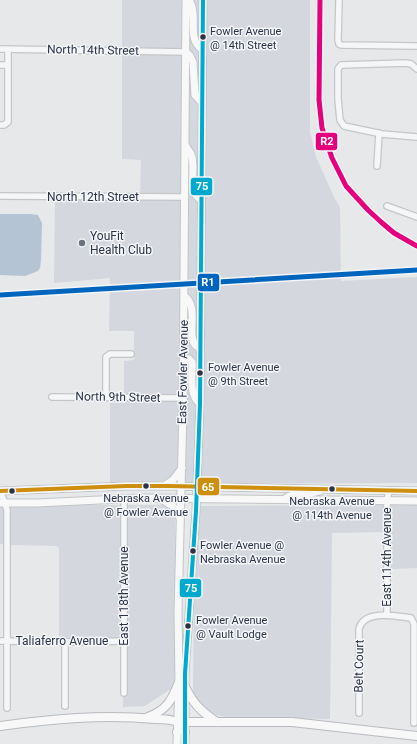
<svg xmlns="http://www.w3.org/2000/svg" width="417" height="744" font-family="Roboto,sans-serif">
<rect width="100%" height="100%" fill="#e6e8ea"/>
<path fill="#d4d7dd" d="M122,0H310V132L316,157L334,197L340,207L341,281L417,277V483L110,484V403H124V361L134,360V331H109L110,278L54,283L55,198L140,200L141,160L122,159Z
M52,505H121V638L59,639V548L56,546L10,545V510L9,506Z
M126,505H167L170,508L175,514L176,670L172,688L145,706L123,707V695H127Z
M384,505V532L332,533L330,719L225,717L210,713L193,696L194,581L199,506Z
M390,505H417V568L390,569Z
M0,506H3L4,510V544H0Z"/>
<path fill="#b4c4d5" d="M0,214H31L38,215L42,223L41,260L40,268L38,271L25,276L0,275Z"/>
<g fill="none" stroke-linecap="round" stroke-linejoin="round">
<g stroke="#c4c6c8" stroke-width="8">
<path id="minor" d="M339,0L338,40L339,44L341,45L417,46
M0,49L186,52
M0,65H8
M417,69L411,64L406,63L341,65L338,69V99L340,120L344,126L382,134L417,137
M0,125H4L8,122V49
M377,166L379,133
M0,196L185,197
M387,206L417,217
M52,397L184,398
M106,397V357L110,354H131
M0,491L5,503L7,510V708
M124,499V693
M387,615V500L389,491
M0,641L65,642L124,641
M65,706V642
M359,713V629C364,609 396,616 411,618L414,624V723"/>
</g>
<g stroke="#c2c5c8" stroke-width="9">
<path id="major" d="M189,0C199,15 186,39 202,49
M186,52L190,56L193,62L194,79L195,95L202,103
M186,146C187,149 190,152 191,154C197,168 186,191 201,200
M184,296C202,308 182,341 200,348
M184,359H189L192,362C193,376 188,393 200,404
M164,486L173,480L182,468
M0,491L126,486H168L417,491
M161,499L173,506L180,518
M285,499C290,494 298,495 305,494C310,494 314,492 319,491
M0,503H37L141,498L417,501
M177,744L179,682L178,613L183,409L186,0
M185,744V674L196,511L200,404L203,0"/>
</g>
<g stroke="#b8bbbf" stroke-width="10">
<path id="highway" d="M185,687C194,704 200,711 217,722
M148,717C167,710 172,700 179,682
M0,726C51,719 103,714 155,719C163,719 173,719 179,723C183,725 184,729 185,733
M177,732C179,726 181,722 188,722H292L417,736"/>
</g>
<use href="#minor" stroke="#f5f6f7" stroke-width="5.5"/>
<use href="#major" stroke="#f8f8f8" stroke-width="7"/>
<use href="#highway" stroke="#f8f8f8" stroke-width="8"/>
<g stroke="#f4f6f9" stroke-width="7">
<path id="bus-1" d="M0,491L126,486H168L417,491"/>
</g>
<g stroke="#f4f6f9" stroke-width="7">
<path id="bus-2" d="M185,744V674L196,511L200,404L203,0"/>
</g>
<use href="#bus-1" stroke="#ce8f0e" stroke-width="4"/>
<use href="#bus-2" stroke="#00a9ce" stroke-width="4"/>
<g stroke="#f4f6f9" stroke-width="8">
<path id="rail-1" d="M0,295L417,270"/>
</g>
<g stroke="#f4f6f9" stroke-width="8">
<path id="rail-2" d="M320,0L319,100L322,128L332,158L346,186L368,210L381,222L394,233L417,246"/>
</g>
<use href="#rail-1" stroke="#0065bd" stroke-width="5"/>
<use href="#rail-2" stroke="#e5007d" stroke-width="5"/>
</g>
<g fill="#2b3445" stroke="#f4f6f9" stroke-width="1.5">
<circle cx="203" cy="37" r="3.5"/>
<circle cx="200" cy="373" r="3.5"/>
<circle cx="146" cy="486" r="3.5"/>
<circle cx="332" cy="489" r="3.5"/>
<circle cx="12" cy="491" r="3.5"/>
<circle cx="193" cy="551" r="3.5"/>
<circle cx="188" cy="626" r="3.5"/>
</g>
<circle fill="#6c737f" stroke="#f4f6f9" stroke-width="1.5" cx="82" cy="243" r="4"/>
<g text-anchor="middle" stroke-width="3" stroke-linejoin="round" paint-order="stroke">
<g font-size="11" fill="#2b3445" stroke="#f4f6f9" text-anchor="start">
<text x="210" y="35">Fowler Avenue<tspan x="210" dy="14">@ 14th Street</tspan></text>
<text x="208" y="371">Fowler Avenue<tspan x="208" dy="14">@ 9th Street</tspan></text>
<text x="146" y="502" text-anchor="middle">Nebraska Avenue<tspan x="146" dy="14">@ Fowler Avenue</tspan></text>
<text x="332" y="505" text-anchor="middle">Nebraska Avenue<tspan x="332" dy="14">@ 114th Avenue</tspan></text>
<text x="200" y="549">Fowler Avenue @<tspan x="200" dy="14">Nebraska Avenue</tspan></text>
<text x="196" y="624">Fowler Avenue<tspan x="196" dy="14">@ Vault Lodge</tspan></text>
</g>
<g font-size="12" fill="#2b3445" stroke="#f4f6f9">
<text transform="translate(93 50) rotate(1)" y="4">North 14th Street</text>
<text x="93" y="201">North 12th Street</text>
<text transform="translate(183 372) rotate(-89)" y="4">East Fowler Avenue</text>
<text transform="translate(118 397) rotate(1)" y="4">North 9th Street</text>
<text transform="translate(387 557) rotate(-90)" y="4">East 114th Avenue</text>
<text transform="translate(124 596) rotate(-90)" y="4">East 118th Avenue</text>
<text x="62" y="645">Taliaferro Avenue</text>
<text transform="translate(359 666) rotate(-89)" y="4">Belt Court</text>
</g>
<g font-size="12" fill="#2b3445" stroke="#f4f6f9" text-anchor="start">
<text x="90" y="240">YouFit<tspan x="90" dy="14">Health Club</tspan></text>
</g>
</g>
<g stroke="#f4f6f9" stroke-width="1.5">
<rect x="315" y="132" width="23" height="19" rx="4" fill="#e5007d"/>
<rect x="190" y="177" width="23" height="19" rx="4" fill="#00a9ce"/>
<rect x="197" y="273" width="23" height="19" rx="4" fill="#0065bd"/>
<rect x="197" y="477" width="23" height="19" rx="4" fill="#ce8f0e"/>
<rect x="179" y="578" width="23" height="20" rx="4" fill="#00a9ce"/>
</g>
<g font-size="11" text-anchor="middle" font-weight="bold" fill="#fff">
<text x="327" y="145">R2</text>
<text x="202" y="190">75</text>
<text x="208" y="286">R1</text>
<text x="208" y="491">65</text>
<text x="191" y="592">75</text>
</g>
</svg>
